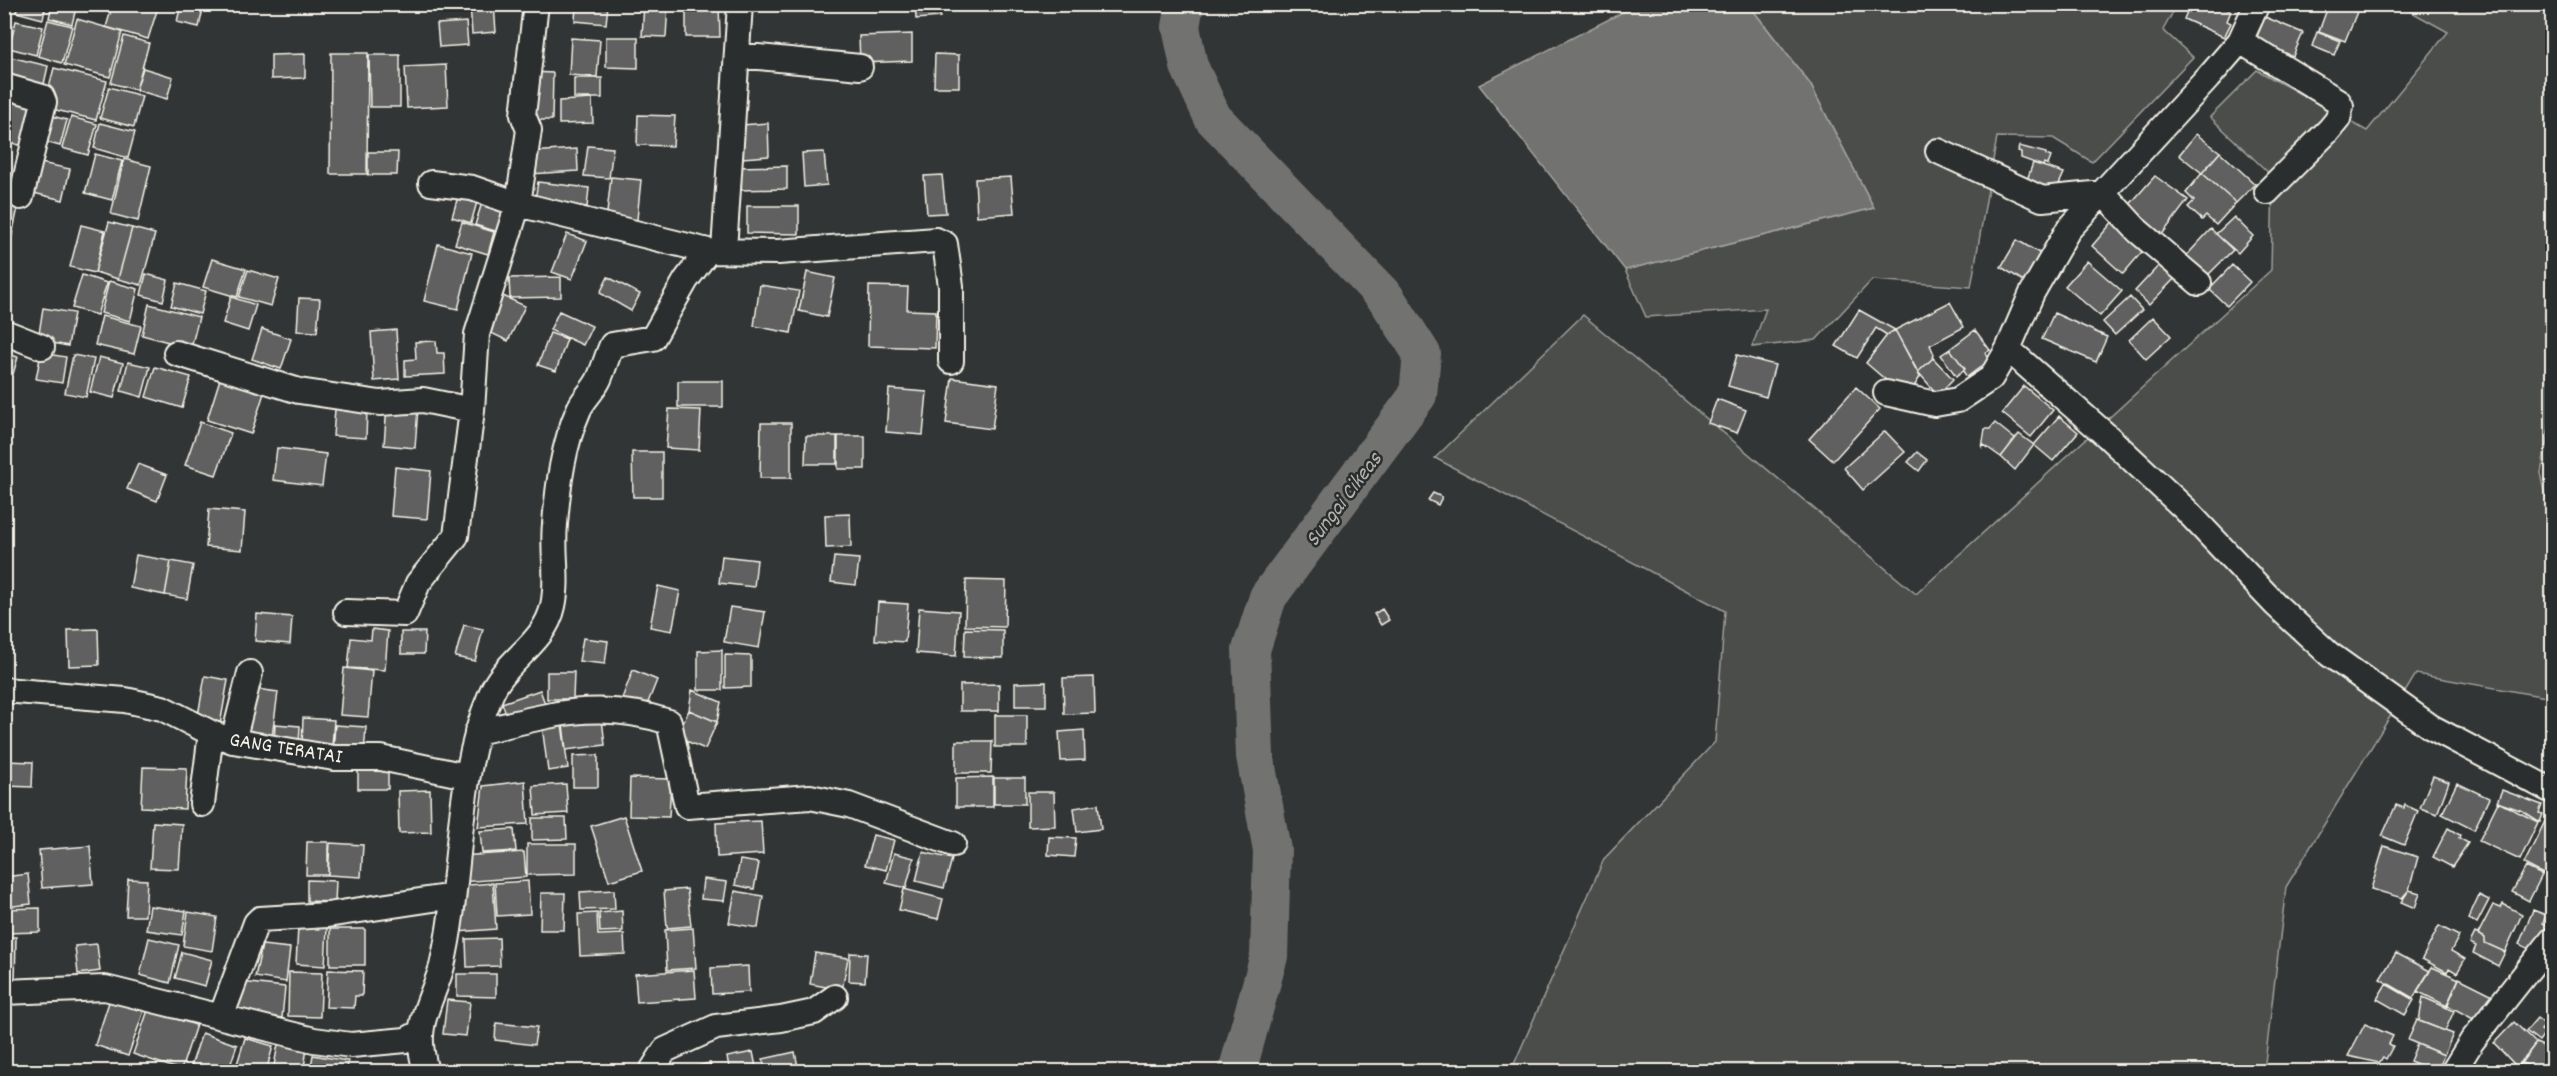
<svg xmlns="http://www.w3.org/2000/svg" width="2557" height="1076" font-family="Dekko,sans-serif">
<rect width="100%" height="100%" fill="#323535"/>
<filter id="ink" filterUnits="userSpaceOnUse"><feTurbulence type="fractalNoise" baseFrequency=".0167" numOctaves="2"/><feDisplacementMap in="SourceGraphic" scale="12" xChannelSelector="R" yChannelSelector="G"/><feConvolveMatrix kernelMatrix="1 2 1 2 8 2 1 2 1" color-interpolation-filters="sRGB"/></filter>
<g filter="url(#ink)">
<path fill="#4b4d4c" stroke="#a09f9a" stroke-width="1.5" d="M1749,5H2177L2163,30L2193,57L2092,162L2053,138L1997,137L1971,287L1872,280L1816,340L1752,347L1766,309L1646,317L1625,270L1874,208L1810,84Z
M2399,5H2552V411L2541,473L2552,524V698L2416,674L2286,887L2264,1071H1511L1604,859L1715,742L1725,611L1435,458L1583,315L1916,594L2271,270L2273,177L2210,117L2257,70L2367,131L2448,32Z"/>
<path fill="#727370" stroke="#a6a5a0" stroke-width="1.5" d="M1637,5H1749L1810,84L1874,208L1625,270L1479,85Z"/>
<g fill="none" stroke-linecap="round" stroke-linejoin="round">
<path stroke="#727370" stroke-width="38" d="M1185,4L1181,27L1189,66L1213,118L1386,298L1422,354L1418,395L1268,597L1251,650L1255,756L1272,850L1269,956L1237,1072"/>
</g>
<path fill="#5f605f" stroke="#f4f1e8" stroke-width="1.5" d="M18,4H46L43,19L16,12Z
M52,4H77L72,24L49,18Z
M113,4H159L148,39L106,27Z
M181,4H204L199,27L177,22Z
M470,4H494L496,32L472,34Z
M576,4H608L606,24L575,21Z
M644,4H668L666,37L642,36Z
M915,4H939L940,17L916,19Z
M2190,4H2217L2231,11L2227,21L2231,23L2224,37L2184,19Z
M2329,4H2338L2357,12L2345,41L2319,31Z
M686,5H719L720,37H686Z
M2265,17L2303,33L2293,56L2255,41Z
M77,19L122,32L110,77L64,65Z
M48,20L72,26L62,63L38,56Z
M16,21L43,27L36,55L9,48Z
M466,22L468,45L439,47L437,24Z
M2317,32L2340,41L2334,55L2312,46Z
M912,34V61L860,63L859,36Z
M124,36L149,43L136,90L111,83Z
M606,37H638V68L606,67Z
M571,38L600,40L597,77L569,75Z
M331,53H368L367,174H330Z
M305,54V78L271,79V55Z
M935,54L959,55V87H934Z
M369,55H400V107H370Z
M6,56L48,66L42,93L4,84Z
M446,65L448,106L407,108L405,67Z
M54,68L107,81L96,120L44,107Z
M143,68L173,77L167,99L136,90Z
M531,72L553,73L552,120H530Z
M574,78H602V98H574Z
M109,87L142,96L134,127L100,118Z
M4,93L42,102L31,148L4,141Z
M592,99L593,123L559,124V101Z
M45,114L67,120L60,146L38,140Z
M638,115L675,116L673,146L637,145Z
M71,117L97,124L88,155L62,148Z
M100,123L135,132L128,158L94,148Z
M768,123L769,156L742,158L741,125Z
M2196,134L2220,152L2202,173L2179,155Z
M588,146L613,148L609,178L584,176Z
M2019,146L2046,153V155L2051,157L2048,165L2044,163L2043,166L2021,158V152L2018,151Z
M577,149L578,171L530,174L529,152Z
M368,152H398L397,175H368Z
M824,152L827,185L804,187L802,153Z
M2220,152L2255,184L2236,203L2202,173Z
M95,154L122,161L112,200L85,193Z
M124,159L151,166L138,221L111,214Z
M31,161L70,169L63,200L25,191Z
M2033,163L2064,173L2055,193L2026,183Z
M787,166V189L739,190L738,167Z
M2202,173L2236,203L2216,225L2206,216L2202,220L2188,207L2194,201L2186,193Z
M942,175L946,213L927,214L924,176Z
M2155,176L2188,200L2158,240L2124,211Z
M611,177L641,180L636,229L606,222Z
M1011,177L1014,213L977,216L975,179Z
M538,182L589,188L587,207L535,200Z
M460,190L479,195L471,223L452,217Z
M484,196L511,204L502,233L475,225Z
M4,200L19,203L11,240L4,239Z
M747,206H799V234L747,233Z
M2234,217L2253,236L2238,253L2216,234Z
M2115,219L2147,246L2123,274L2092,246Z
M109,222L132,228L118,279L95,272Z
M462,222L494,232L488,254L455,244Z
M81,225L105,231L95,273L70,267Z
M132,228L155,234L141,285L118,279Z
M2211,229L2233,250L2207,276L2186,256Z
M567,234L587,241L572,279L552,272Z
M2017,240L2041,254L2025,282L2001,267Z
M438,244L472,253L458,309L424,301Z
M212,259L246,269L237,297L203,287Z
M2087,261L2122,291L2100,316L2065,286Z
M2163,261L2178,275L2149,305L2135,291Z
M2232,265L2250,282L2227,306L2209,289Z
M248,270L279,279L271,306L239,297Z
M807,272L835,278L827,317L799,311Z
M146,274L168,280L163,301L141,295Z
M82,275L107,283L97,315L72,308Z
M561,277V297L510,298L509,278Z
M608,277L640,294L631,311L600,293Z
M109,281L138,289L130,321L101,313Z
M177,283L206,291L200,314L171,306Z
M760,285L799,291L791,333L754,326Z
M869,286L908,287L907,310L936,311L935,348L868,346Z
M503,296L525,306L508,341L487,331Z
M231,297L256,305L248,331L223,323Z
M2130,297L2142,310L2115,335L2103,322Z
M299,298L320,299L317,332L297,331Z
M1950,302L1964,327L1930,345L1934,354L1933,358L1918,372L1895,330Z
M149,304L199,317L191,348L142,335Z
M43,308L74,313L68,346L38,340Z
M1859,310L1895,330L1887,335L1876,328L1857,358L1836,346Z
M559,311L592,326L583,345L550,330Z
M2054,313L2107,337L2096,362L2042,339Z
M102,316L141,326L134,354L95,345Z
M2153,317L2171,336L2146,359L2129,340Z
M262,329L291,339L281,369L252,359Z
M396,330L399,379L374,381L371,332Z
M1895,330L1920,377L1912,390L1893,386L1866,363L1887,335Z
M1975,330L1990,350L1985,353L1990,360L1967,377L1963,371L1965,369L1950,349Z
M550,333L567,339L556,371L538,365Z
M436,341L437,353H444L445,374L405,376V360L416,359L415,342Z
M1950,349L1965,369L1956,376L1941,355Z
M4,353L18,357L13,374L4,372Z
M41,353L66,357L62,383L36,379Z
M73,355L94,359L86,397L65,393Z
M1737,355L1775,365L1766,397L1728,386Z
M99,357L123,363L114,398L90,392Z
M1933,358L1953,379L1938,395L1918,372Z
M128,362L150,367L142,397L121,391Z
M155,367L191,377L182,408L146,397Z
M952,378L998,384L992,429L946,423Z
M220,379L264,393L251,434L207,420Z
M678,381H723V407H678Z
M2024,386L2053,410L2031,437L2002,413Z
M1856,387L1880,409L1833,461L1809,439Z
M889,389L927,392L923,435L886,432Z
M1717,399L1746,410L1737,433L1708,423Z
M387,405L418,408L415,448L384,445Z
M335,409L367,411L366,438L333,436Z
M669,409L701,410L699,450L666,448Z
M2059,416L2078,432L2053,461L2034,445Z
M200,422L231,433L216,475L185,465Z
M761,423H791V478H760Z
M1995,423L2015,439L2001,457L1984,445L1982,448L1985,429H1990Z
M1885,431L1905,452L1863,490L1844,468Z
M2019,434L2034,445L2015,470L2001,457Z
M806,436H837V464H805Z
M838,436H865V469H838Z
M277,448L326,454L322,486L273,480Z
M632,452H662V497H633Z
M1917,452L1927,460L1919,471L1908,462Z
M138,464L167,475L157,501L127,489Z
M395,467L431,471L427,519L391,516Z
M1433,493L1442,497L1438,505L1428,500Z
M209,509L245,512L242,550L206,547Z
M850,514L851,547L826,548L825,515Z
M136,555L171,561L165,595L130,588Z
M722,556L757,560L754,587L719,583Z
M834,557L859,559L856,585L831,582Z
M171,561L193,565L187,599L165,595Z
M966,580L1006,581L1005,627L965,626Z
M658,586L680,591L672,631L650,627Z
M878,602L908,604L905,642L875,640Z
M730,607L765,612L759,648L724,642Z
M919,608L959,611L956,656L916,653Z
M1382,609L1389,620L1381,625L1374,614Z
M257,614L292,617L290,644L255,641Z
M464,625L483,629L475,661L455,657Z
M98,629L99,665L69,666L68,630Z
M372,629L388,631L385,670L348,668L351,638L371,640Z
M965,629L1003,630V658L964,657Z
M401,632H425L424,654H401Z
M583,638L608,641L605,664L579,661Z
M722,650V690H698V651Z
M725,655L751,656V687L725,688Z
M344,668L372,671L368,717L340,715Z
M633,670L657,680L645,710L621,701Z
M547,672H574L573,699H547Z
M205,676L228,680L220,725L197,721Z
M1094,677L1095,713L1064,714L1063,678Z
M1046,682V706H1015V683Z
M999,684V711H960V685Z
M249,688L278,692L272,737L243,733Z
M540,690L547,709L509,722L502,703Z
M692,690L721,702L717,722L689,710Z
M689,710L717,722L705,749L677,737Z
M995,715H1027V747H995Z
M303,718L334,720L332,747L302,745Z
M602,719L605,745L566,750L563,724Z
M275,724L300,726L299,744L274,742Z
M562,724L568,768L548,771L542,726Z
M335,725L366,727L364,754L333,751Z
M1084,730L1085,760L1061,761L1059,732Z
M956,741H992L991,773H956Z
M598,755V787H573V756Z
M5,761L33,762L32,787L5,786Z
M143,767L187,768L185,809L141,807Z
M358,770L388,771V789H358Z
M2433,776L2449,782L2437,814L2420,808Z
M993,777V807H956V778Z
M630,778L671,779L669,817L629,816Z
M994,778H1025V804H994Z
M525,781L528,824L478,827L483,786Z
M2457,783L2489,798L2474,830L2442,814Z
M566,784L568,813L535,815L533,786Z
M430,790L431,832L399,833L398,791Z
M2502,790L2542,805L2539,813L2543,814L2540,822L2523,811L2497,802Z
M1028,792H1054L1055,826L1028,827Z
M2498,802L2538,822L2520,860L2479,841Z
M1098,804L1101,829L1077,832L1074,808Z
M2396,805L2404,808L2405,805L2418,811L2404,845L2382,836Z
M2552,807V865L2547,876L2524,864Z
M624,816L642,871L609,881L591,826Z
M532,818H566L567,839L532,840Z
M761,821L763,854L717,857L716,823Z
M153,822L182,824L179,869L150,868Z
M2448,828L2460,835L2459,838L2468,843L2452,867L2433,857Z
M514,829L516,851L482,853L480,831Z
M873,835L894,840L886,870L865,865Z
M1049,837L1076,838L1074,857L1048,855Z
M307,842H328V875H306Z
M330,843L363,845L361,877L328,875Z
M527,844H576V874L527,875Z
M90,846L93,884L42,888L39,850Z
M2384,846L2418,857L2409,890L2402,898L2371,889Z
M524,852L526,877L460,882L458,856Z
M923,852L952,859L944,888L916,881Z
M894,853L914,858L906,888L886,883Z
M740,860L759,863L754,889L735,885Z
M2526,867L2542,875L2529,901L2512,892Z
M28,874L31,904L4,907V877Z
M128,879L147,880L145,916H126Z
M703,879L727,882L724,901L701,899Z
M307,880L336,881L335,902L307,901Z
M528,881L530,914L497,916L495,883Z
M493,883L496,929L457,932L456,886Z
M687,889L691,926L667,928L664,891Z
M904,889L943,899L938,919L899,910Z
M614,890L615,909L581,910L580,892Z
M2409,890L2420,893L2415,908L2401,902Z
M735,891L763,896L758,928L729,923Z
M541,893H565L564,930H540Z
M2479,895L2489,900L2477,923L2468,919Z
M2503,904L2522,914L2505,952L2485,943V938L2478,934L2493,905L2501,908Z
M150,906L186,911L182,935L146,930Z
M40,908V932L4,933V909Z
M2533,910L2546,915L2543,923L2550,926L2539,953L2519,944Z
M622,911L623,931L600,932L599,913Z
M188,912L217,917L212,951L183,946Z
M597,913L598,935L624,934L625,954L580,956L578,914Z
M2439,926L2459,936L2451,951L2465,959L2457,973L2449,968L2447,972L2422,959Z
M298,927L327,928L325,966L296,964Z
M693,928L696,968L667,970L665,930Z
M330,929H365V965H330Z
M2475,933L2485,938V943L2505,952L2498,966L2473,953L2476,946L2470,943Z
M4,937H16L15,985L4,984Z
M149,938L179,945L170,983L140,975Z
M499,938L500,966L467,967L466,939Z
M97,944L100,971L78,974L75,946Z
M262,945L290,948L286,982L255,977Z
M182,952L212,960L205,986L175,978Z
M815,953L848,958L842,990L810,984Z
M850,953L867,954L865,982L849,981Z
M2396,953L2430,971L2413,998L2380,979Z
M748,966L749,992L712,994L711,968Z
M2432,967L2459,979L2447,1006L2417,991Z
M328,970L363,971L362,996H355L354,1008L326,1007Z
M694,970L696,998L637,1002L635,974Z
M289,972L322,973L320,1017L288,1016Z
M457,974H496V997L457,996Z
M2459,978L2497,997L2479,1022L2447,1005Z
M241,982L285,987L282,1018L237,1012Z
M2386,984L2414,1000L2405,1015L2377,999Z
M111,996L145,1008L128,1056L95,1045Z
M2423,997L2454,1011L2445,1031L2419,1021Z
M447,1000L470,1002L466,1036L443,1034Z
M148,1010L196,1025L181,1070L133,1054Z
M2537,1018L2546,1025L2541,1030L2545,1033L2539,1041L2526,1031Z
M2417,1020L2453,1034L2444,1055L2408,1040Z
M2514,1022L2536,1043L2517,1067L2494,1043Z
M496,1023L537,1027L534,1045L495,1040Z
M2365,1024L2393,1036L2389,1044L2393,1046L2386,1059L2383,1057L2379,1063L2348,1056Z
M202,1033L237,1045L228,1072H189Z
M245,1038L273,1046L266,1072L237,1064Z
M2536,1043L2550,1049L2542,1070L2521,1063Z
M278,1044L307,1049L303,1072L273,1071Z
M2417,1044L2444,1055L2437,1072L2410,1061Z
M2550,1049L2552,1050V1072H2547L2542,1070Z
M753,1052L757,1072H730L727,1057Z
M795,1052L799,1072H766L763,1059Z
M313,1055L348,1061L347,1072H310Z
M710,1063L712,1072H689V1068Z
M2521,1063L2536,1068L2535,1072H2516Z"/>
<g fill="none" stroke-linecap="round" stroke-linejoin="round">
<g stroke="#f4f1e8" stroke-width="28">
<path id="minor" d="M2240,41L2338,101L2341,106L2338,119L2329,130L2267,192
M738,55L860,67
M4,86L42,97L44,102L21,197
M1938,151L2042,199L2103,193L2138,231L2199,283
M431,183L472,188L518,204L708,251
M724,250L740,4
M4,332L42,347
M2008,349L2107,436L2185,509L2276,605L2329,654L2431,727L2552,791
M176,353L299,391L380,403L423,400L472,410L477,334L518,204L529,130L523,115L536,4
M1886,393L1935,404L1958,400L1991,378L2008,349L2032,293L2068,230L2208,78L2240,41L2257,4
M346,612L405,614L418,583L456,536L472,410
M4,690L125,700L162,708L211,733L233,741L334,758H381L466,776
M477,732C549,716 596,698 669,722L687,806L810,797L849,805L953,844
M233,741L250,673
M202,804L211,733
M4,992L105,988L314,1040L351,1045L406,1040L421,1032
M221,1017L256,923L260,919L327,915L453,896
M426,1072C423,1060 420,1048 421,1036C422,1012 436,989 442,966C463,876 454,781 491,694C505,660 545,644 553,606C559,580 552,551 555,524C558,486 563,445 579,409C584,398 594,390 599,379C604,368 607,356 612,345L653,338L686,280L708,251L778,252L936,240L945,244L951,286V361
M651,1072L665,1050L716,1027L781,1019L814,1012L835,997
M2453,1072L2472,1041L2552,940"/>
</g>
<use href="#minor" stroke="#2a2d2e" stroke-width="24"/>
</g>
</g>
<g text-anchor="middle" stroke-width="5" stroke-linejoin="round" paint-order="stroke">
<g font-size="21" fill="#f4f1e8" stroke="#2a2d2e">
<text transform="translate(286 747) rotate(9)" y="7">GANG TERATAI</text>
</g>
<g font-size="22" font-style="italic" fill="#b3b2ac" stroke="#2a2d2e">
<text transform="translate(1342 498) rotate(-53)" y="8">Sungai Cikeas</text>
</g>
</g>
<rect width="2557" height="1076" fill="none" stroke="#2a2d2e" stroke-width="24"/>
<rect x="12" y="12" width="2533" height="1052" fill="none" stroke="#f4f1e8" stroke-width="2" filter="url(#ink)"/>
</svg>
